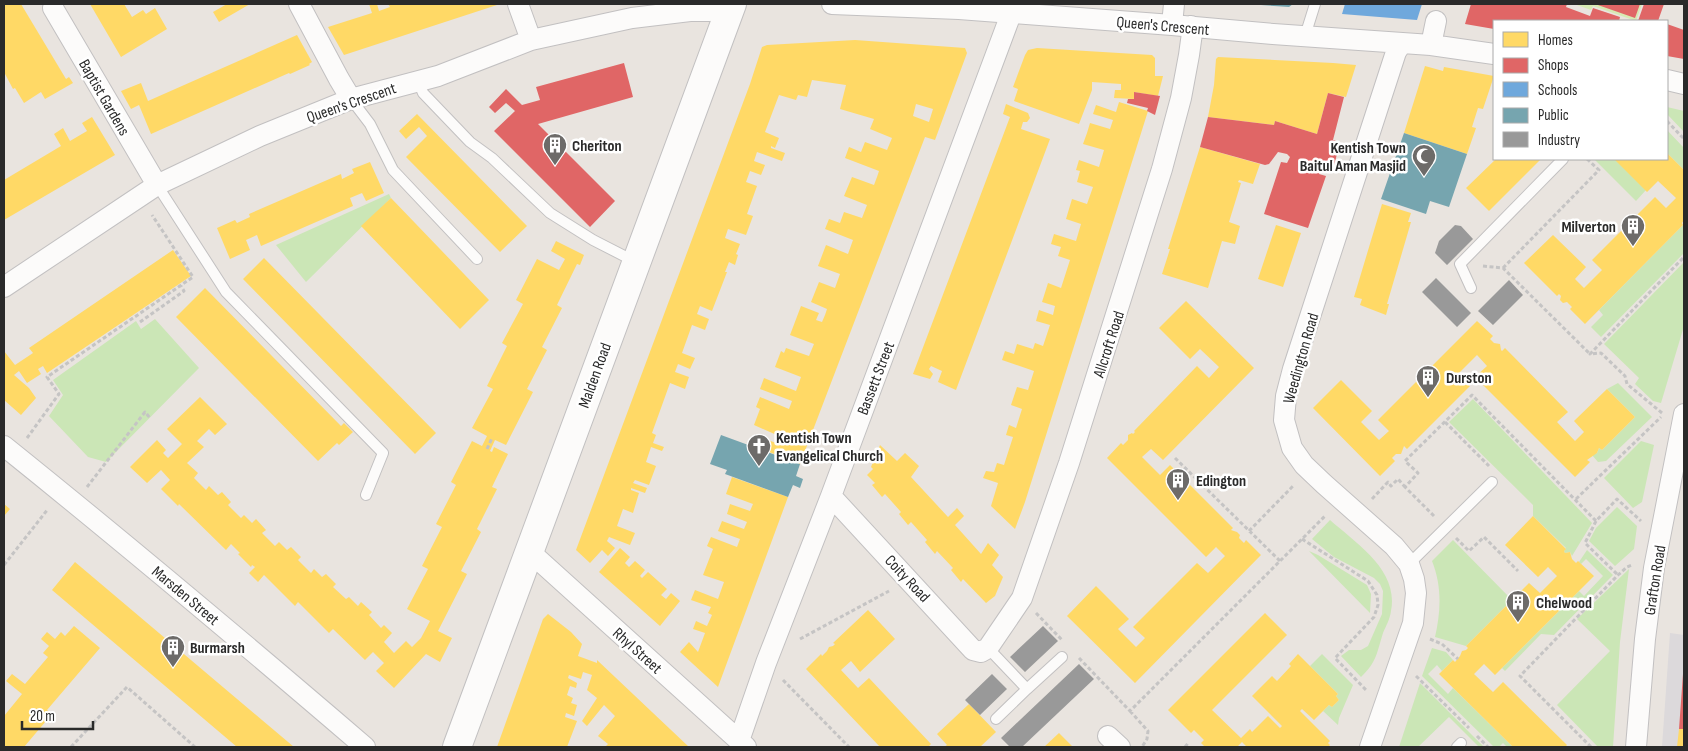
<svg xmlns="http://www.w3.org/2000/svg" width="1688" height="751" font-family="'Sofia Sans Condensed',sans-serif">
<rect width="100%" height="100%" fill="#e9e4df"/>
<path fill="#dcd9db" d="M1670,633L1684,635V747H1662Z"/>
<path fill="#cbe6b6" d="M1667,107L1684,111V132L1667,114Z
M1667,130L1684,148V170L1667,153Z
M1594,159H1617L1616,160L1646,190L1636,201Z
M389,194L391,198L306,282L276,245Z
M1683,225L1684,253L1601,337L1591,327L1603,315L1599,310Z
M1684,262V326L1661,403L1653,401L1635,384L1639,378L1604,344Z
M155,319L199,368L106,462L88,457L49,416L63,395L53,380L136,321L141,329Z
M1618,383L1652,417L1606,461L1598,462L1592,455L1597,453L1599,448L1602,450L1635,417L1607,389Z
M1473,399L1592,523L1572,556L1570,552L1565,553L1564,551L1566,548L1533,516V505L1449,422Z
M1641,441L1654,445L1642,502L1633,508L1604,478Z
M1617,507L1637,526L1634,549L1615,566L1589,541L1596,528Z
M1330,520C1357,544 1399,570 1391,611C1390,619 1386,626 1383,633C1377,652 1377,662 1361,677L1341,656L1349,650H1361L1368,646L1382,614L1383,591L1380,584L1374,578L1334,557L1312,539Z
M1453,540L1512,600L1466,646L1435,637C1441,611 1442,586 1432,561Z
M1587,550L1613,575L1554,635L1541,634L1505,671L1502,668L1579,591L1584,596L1603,576L1586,559L1581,564L1579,562Z
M1309,551L1318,555L1367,585L1371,594L1370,613Z
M1629,569L1620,642L1613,747H1598L1557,705L1610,651L1577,619Z
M1432,648L1446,652L1453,660L1442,671L1437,665L1428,674L1448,694L1453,688L1513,747H1507L1503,743L1499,747H1494L1422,676Z
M1322,654L1353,685L1339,718L1338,725L1323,711L1329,705L1332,707L1339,700L1336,696L1338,694L1310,666Z
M1420,683L1484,747H1479L1449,717L1418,747H1399Z"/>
<path fill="#d7eab3" d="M1574,4H1642L1636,21L1593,6L1591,10Z"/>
<path fill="#ffd966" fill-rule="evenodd" d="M4,4H21L66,79L69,77L73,83L45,99L41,92L24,103L15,88L13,89L4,72Z
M90,4H124L132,17L143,10L146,14L155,8L167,29L121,57Z
M227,4H250L219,22L213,12Z
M369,4H377L379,11L390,7L388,4H496L497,5L344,55L328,27L372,13Z
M297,35L312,62L309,64L310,65L290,74L289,73L151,134L139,105L131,109L121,91L141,83L148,101Z
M855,40L965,48L967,53L935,140L925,137L800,464L751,445L755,435L776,443L779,436L754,425L760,409L756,407L760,397L789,409L792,401L760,389L764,378L796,391L801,377L775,367L781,351L784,353L786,348L809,356L814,344L790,335L801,306L819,313L816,320L822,322L825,315L827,309L811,302L819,282L835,288L840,274L818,266L826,245L848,254L853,240L825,229L829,219L840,223L844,212L862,218L867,205L844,196L852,177L874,185L877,177L879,171L845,158L849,147L861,152L865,142L887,150L892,138L870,129L874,119L840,109L846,85L812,80L807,97L798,95L796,100L779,95L765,132L779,138L775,148L771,146V148L785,153L782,161L757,152L754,161L765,165L761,175L750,171L746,182L757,186L747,214L753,216L746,235L728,229L725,238L740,244L736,254L738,255L735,265L729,262L725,272H727L712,311L700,306L697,314L709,319L705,330L692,325L682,353L695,358L690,369L678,364L675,372L689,377L685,389L670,383L652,433L656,435L653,443L664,447L662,451L651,447L646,462L656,466L649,485L635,480L633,483L647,488L645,493L631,488V490L639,493L633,513L623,509L617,526L635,533L630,545L609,537L607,541L615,548L608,556L602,550L590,563L576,550L750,84L762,47L767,45ZM916,104L933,109L929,122L913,116Z
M1037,48L1152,55L1155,58V76H1163L1158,96L1134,92V99L1114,98L1115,90H1121V84L1092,82V90L1079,124L1014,101L1018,89L1013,87L1025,55L1028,50Z
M1218,57L1333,63L1356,65L1346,97L1328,93L1317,134L1275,121L1274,125L1208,117L1214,85L1216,59Z
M1425,66L1443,71L1444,67L1494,76L1483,109L1478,108L1472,127L1476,128L1467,154L1404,133Z
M1119,102L1148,111L1025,502L1015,529L991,506L998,483L983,478L986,471L994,472L997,463L1004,465L1013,437L1006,435L1009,425L1016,428L1022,409L1011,405L1017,387L1028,390L1034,371L1002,360L1005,351L1014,354L1017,344L1033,349L1035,343L1043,346L1050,325L1036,321L1039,310L1053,315L1055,306L1042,302L1048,283L1061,288L1070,260L1058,256L1061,247L1051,244L1054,234L1076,241L1081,224L1066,219L1072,199L1087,204L1093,187L1077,182L1080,171L1076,170L1079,160L1099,167L1104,150L1083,144L1087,133L1090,123L1110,129L1113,120L1093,114L1096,105L1116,112Z
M1006,104L1028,113L1030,118L1027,122H1023L1021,129L1050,139L956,390L938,382L942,371L931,366L929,369L933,374L930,379L913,374L1010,117L1003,114Z
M417,114L527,226L500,252L406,157L427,136L419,127L406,139L399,131Z
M92,117L115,155L4,220V180L61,146L54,134L63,128L70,141L87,131L82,123Z
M1200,147L1260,164L1253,184L1239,180L1238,182L1241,183L1229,222L1240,226L1235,244L1222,241L1208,288L1162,274L1170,249H1168Z
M1667,153L1684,170V220L1682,223L1683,225L1585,324L1570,309L1572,307L1567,302L1563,303L1560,300L1561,296L1559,294L1557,296L1524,263L1553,235L1586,267L1575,279L1584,288L1602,270L1592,260L1655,197L1666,208L1676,198L1658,181L1647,192L1615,160L1617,159H1667Z
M1496,159H1541L1489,211L1466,188Z
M370,162L384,193L366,201L362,193L350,198L353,206L261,246L257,235L246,240L250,250L230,259L217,228L235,220L237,223L250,217L249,214L341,174L342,179L354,173L352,169Z
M391,198L489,300L460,329L361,226Z
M1382,204L1411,213L1408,222H1411L1387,304H1389L1386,315L1360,305L1362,299L1354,297Z
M1276,225L1301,233L1283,287L1258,279Z
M556,241L584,255L580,265L577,264L557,305L562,308L542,347L547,350L527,389L533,392L506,445L495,440L490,451L492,452L494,447L508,454L492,487L497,489L477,529L481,532L461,571L467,574L438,631L452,638L440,662L426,654L394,688L376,671L384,663L373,652L365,660L333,629L329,633L298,602L295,606L264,575L258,582L249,573L255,567L252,565L251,567L238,554L240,553L231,544L226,550L179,504L178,506L161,489L170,480L161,470L147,483L130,467L157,440L166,450L163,453L168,458L182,444L167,429L200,397L227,424L215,435L209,429L197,441L204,447L187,463L198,473L194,478L206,490L209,486L218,495L222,492L231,502L228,505L241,518L244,515L252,523L256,519L266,530L262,533L275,546L279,542L287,550L291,547L301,557L298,560L311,573L314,569L322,577L326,574L336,584L333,587L346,599L349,597L358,606L361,602L372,612L369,615L381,628L384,625L392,633L384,642L394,653L406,641L412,647L421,638L430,621L407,609L428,569L422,566L442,527L436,524L456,485L451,482L472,441L482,446L487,436L472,428L493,389L487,386L507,346L502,343L523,304L516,300L537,259L559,270L565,259L551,251Z
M173,250L191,276L47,373L43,366L38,369L41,374L27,383L19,371L14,375L29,388L36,398L21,415L4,400V351L15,365L33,353L29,348Z
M264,258L436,433L415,454L243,279Z
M205,288L341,426L344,423L353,432L339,445L337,443L318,461L176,317Z
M1186,301L1254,368L1163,460L1151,449L1142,457L1160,475L1170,465L1233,528L1231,530L1237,532L1240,535L1239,538L1244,543L1246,540L1261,555L1135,683L1067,616L1096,586L1129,619L1118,629L1136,647L1145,638L1133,627L1197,563L1208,573L1225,556L1216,547L1206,557L1107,458L1121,443L1123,445L1128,440V435L1132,433L1133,434L1135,432L1134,431L1197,366L1209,378L1219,367L1200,349L1190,359L1159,328Z
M1477,321L1493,336L1490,339L1494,343L1500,344L1501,350L1502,351L1505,348L1568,412L1557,422L1575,441L1584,432L1574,421L1607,389L1635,417L1602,450L1599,448L1597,453L1587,460L1590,462L1575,477L1475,377L1487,366L1477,355L1458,374L1470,386L1407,449L1404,446L1401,454H1396L1392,458L1395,461L1380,476L1313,408L1341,380L1372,411L1361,422L1379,440L1389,431L1378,420Z
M880,445L897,461L905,453L919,466L911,477L948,517L957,508L964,516L955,525L981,554L988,543L999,555L992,565L1003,577L995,596L986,603L963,579L961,582L951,570L953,568L937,551L935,554L925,542L927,540L911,522L908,525L899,514L901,512L885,494L882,497L872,485L875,483L867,475L873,469L871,467Z
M732,477L788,497L718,687L680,652L689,642L698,652L705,633L693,629L696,621L707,626L712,615L708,613L711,607L691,600L695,590L718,599L724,582L703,575L713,549L707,546L711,537L737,547L740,539L718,531L722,521L744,529L747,522L727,514L730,504L750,511L753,504L726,494Z
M4,504L10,509L4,516Z
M1533,516L1566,549L1564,551L1565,553L1570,552L1572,559L1576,563L1578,561L1594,576L1495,675L1484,664L1474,674L1493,692L1503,682L1567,745L1565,747H1513L1439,674L1453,660L1455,662L1460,656L1462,651L1466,650L1468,648L1466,646L1529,583L1540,593L1557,576L1548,567L1538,577L1505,545Z
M620,548L630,557L625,563L629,567L635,561L645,570L640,576L642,578L648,572L667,589L661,595L666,599L671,593L680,601L660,626L599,572Z
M75,562L294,747H237L52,590Z
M868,610L895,639L860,672L851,661L841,670L858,688L869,678L931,744L928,747H880L806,669L821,654L822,656L827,651L829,647L833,646L835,644L833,643Z
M1265,613L1287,635L1212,710L1241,738L1250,729L1252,732L1268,716L1280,728L1282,726L1252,696L1272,676L1277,681L1291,666L1289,664L1298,654L1338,694L1336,696L1339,700L1332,707L1329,705L1314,720L1302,709L1300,711L1330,741L1328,743L1330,745L1328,747H1247L1242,742L1237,747H1205L1201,743L1204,740L1194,730L1191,733L1168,710Z
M548,614L571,632L582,644L578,656L597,663V660L689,747H605L608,744L598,736L615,716L604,705L587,726L582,721L597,698L587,690L592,675L583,672L581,679L569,675L568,678L577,683L576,688L570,686L567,695L573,698L571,703L577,705L574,716L566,713L565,717L577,721L567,747H497L543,619Z
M74,626L100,648L47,710L52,714L24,747H4V716L22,694L6,681L12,674L25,684L48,657L43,653L49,646L41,639L47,632L55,639L61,632L65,636Z
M969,704L996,732L980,747H944L947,745L937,734Z
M1679,729H1684V747H1677Z
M1059,733L1073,747H1044Z"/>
<path fill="#e06666" d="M1471,4H1567L1566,7L1590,16L1593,8L1620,17L1619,21H1494V29L1465,24Z
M1595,4H1640L1635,18Z
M1644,4H1664L1658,21H1638Z
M1667,24L1684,30V59L1667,56Z
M624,63L633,97L538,124L615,201L590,227L494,131L515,111L506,103L495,113L489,107L506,89L522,105L540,100L536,87Z
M1134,92L1160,96L1155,115L1147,111L1148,108L1127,103L1128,99H1134Z
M1328,93L1344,97L1333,140L1340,142L1333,170L1322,166L1319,174L1326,176L1308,228L1264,214L1281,162L1287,163L1290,157L1287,154L1278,152L1269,164L1265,165L1200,147L1208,117L1274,125L1275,121L1317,134Z
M1683,674H1684V729H1679Z"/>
<path fill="#6fa8dc" d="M1345,4H1422L1417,20L1342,14Z"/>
<path fill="#76a5af" d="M1261,4H1293L1289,7L1261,5Z
M1404,133L1467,154L1449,207L1430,201L1426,214L1381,199Z
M721,435L800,464L796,476L803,479L800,488L793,485L788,497L725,474L727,470L710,464Z"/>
<path fill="#999" d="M1455,225L1461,226L1473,239L1447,265L1435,253L1439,241Z
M1436,278L1471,313L1457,327L1422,292Z
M1509,280L1523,295L1493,325L1478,311Z
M1043,626L1058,641L1025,672L1010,657Z
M1079,664L1094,679L1022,747H1010L1001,738Z
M992,674L1007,689L980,715L965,700Z"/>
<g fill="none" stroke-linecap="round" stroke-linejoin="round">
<g stroke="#c2c0c1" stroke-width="12">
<path id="lane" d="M1305,36L1315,4
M418,81L423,93L470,142L492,158L550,213L593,240L636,262
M351,99L370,124L393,170L477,259
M157,185L226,292L383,453L366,495
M1471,288L1460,264L1563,159
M1409,564L1492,482
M988,648L1027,689L1062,657
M996,719L1027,689
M1457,747L1461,743"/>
</g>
<g stroke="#c2c0c1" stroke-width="22">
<path id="street" d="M299,4L339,79L351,99
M518,4L531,40
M832,4L959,9L1172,25L1273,34L1431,45L1494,54
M53,8L157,185
M1172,25L1174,4
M1431,45L1436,21
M1667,80L1684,84
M4,287L157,185L260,136L351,99L438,76L531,40L632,18L690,11H710L732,4
M4,446C126,544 246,645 365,747
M831,496L973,650L981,652L988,648L1022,598L1069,463L1162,169L1181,98L1189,55L1192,33L1191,26
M530,552L746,747
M1108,736L1120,747
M739,741L766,663L831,496L1011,14
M1370,747L1413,623L1416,593L1414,579L1409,564L1394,546L1324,484L1304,465L1292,448L1284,420L1286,396L1293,369L1396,52L1402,43
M1636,747L1645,639L1654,568L1684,414"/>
</g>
<g stroke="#c2c0c1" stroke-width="30">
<path id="secondary" d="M457,747L732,4"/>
</g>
<path stroke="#c5c4c4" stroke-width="3" stroke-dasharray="4 2.5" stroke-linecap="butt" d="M1667,121L1684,139
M1483,266L1503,268L1590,354
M1503,268L1599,170L1587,159
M140,322L184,291L181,286
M1662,413L1627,384L1625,376L1601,353L1590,354L1684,257
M1445,422L1489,466
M27,438L59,394L47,377L193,277L152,215
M487,449L492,438
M1175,458L1280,561
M87,487L145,412L150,418
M1372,499L1388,482L1391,486L1398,479L1405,487
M1576,499L1661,417
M1434,516L1405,487L1418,473L1405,461L1472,395L1596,521L1617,499L1641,521
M1596,521L1585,543L1618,575
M1249,531L1294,485
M1456,538L1469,551L1484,537L1518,571
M1302,539L1368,581L1377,595L1378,605L1374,617L1335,658L1367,691
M4,565L48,509
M1036,613L1063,641
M800,639L889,591
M1430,639L1442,644L1458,659
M1079,658L1130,711L1326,515
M1416,676L1469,728
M783,680L849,747
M1130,711L1148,731L1147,739L1142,747
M1477,736L1488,747
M71,747L127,687L195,747
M1185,747L1189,742
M1591,747L1520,676L1618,575L1627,567L1632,565"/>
<use href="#lane" stroke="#fcfbfa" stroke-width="10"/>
<use href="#street" stroke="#fcfbfa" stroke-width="20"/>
<use href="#secondary" stroke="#fcfbfa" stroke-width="28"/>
</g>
<defs>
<g id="building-pin" transform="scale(1.25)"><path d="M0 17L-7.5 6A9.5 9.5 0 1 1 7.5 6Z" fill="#6d6b69" stroke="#fff"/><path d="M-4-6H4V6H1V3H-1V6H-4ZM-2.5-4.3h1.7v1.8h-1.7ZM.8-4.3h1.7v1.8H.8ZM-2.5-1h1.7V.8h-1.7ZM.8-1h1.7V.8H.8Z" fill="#fff"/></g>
<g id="mosque-pin" transform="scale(1.25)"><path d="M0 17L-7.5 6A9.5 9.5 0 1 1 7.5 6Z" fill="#6d6b69" stroke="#fff"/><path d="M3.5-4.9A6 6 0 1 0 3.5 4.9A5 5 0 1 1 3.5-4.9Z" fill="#fff"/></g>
<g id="church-pin" transform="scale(1.25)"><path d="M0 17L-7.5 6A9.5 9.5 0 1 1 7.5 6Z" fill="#6d6b69" stroke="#fff"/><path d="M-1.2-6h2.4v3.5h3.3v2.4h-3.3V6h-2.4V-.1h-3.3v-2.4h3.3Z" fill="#fff"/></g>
</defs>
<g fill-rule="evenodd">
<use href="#building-pin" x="555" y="145"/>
<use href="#mosque-pin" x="1424" y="156"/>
<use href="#building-pin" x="1633" y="226"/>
<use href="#building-pin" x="1428" y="377"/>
<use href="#church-pin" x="759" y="446"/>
<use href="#building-pin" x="1178" y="480"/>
<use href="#building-pin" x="1518" y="602"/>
<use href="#building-pin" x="173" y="647"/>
</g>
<g text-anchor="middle" stroke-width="5" stroke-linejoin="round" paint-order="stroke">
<g font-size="16" fill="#2a2a2a" stroke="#fff">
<text transform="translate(1163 25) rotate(5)" y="6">Queen's Crescent</text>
<text transform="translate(105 97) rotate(60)" y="6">Baptist Gardens</text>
<text transform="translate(351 102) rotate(-19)" y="6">Queen's Crescent</text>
<text transform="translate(1108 344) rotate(-72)" y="6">Allcroft Road</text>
<text transform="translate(1300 358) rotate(-74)" y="6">Weedington Road</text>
<text transform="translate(594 375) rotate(-70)" y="6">Malden Road</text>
<text transform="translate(875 378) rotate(-69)" y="6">Bassett Street</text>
<text transform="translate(908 578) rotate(47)" y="6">Coity Road</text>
<text transform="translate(1654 580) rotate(-81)" y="6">Grafton Road</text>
<text transform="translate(186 595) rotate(40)" y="6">Marsden Street</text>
<text transform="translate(638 650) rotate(42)" y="6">Rhyl Street</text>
</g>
<g font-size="16" font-weight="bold" fill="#2a2a2a" stroke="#fff" text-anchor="start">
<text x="572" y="151">Cheriton</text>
<text x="1406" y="153" text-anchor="end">Kentish Town<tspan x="1406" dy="18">Baitul Aman Masjid</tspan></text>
<text x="1616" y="232" text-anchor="end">Milverton</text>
<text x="1446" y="383">Durston</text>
<text x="776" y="443">Kentish Town<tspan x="776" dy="18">Evangelical Church</tspan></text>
<text x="1196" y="486">Edington</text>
<text x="1536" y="608">Chelwood</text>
<text x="190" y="653">Burmarsh</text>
</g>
</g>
<rect width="1688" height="751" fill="none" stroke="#2a2a2a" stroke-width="10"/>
<rect x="1493" y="20" width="175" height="140" fill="#ffffff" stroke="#aaaaaa"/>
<rect x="1503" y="32" width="25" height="15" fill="#ffd966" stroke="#aaaaaa"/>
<text x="1538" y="45" font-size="15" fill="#2a2a2a">Homes</text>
<rect x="1503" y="58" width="25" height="15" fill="#e06666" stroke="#aaaaaa"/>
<text x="1538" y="70" font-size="15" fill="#2a2a2a">Shops</text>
<rect x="1503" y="82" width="25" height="15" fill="#6fa8dc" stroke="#aaaaaa"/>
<text x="1538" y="95" font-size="15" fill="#2a2a2a">Schools</text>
<rect x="1503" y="108" width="25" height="15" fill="#76a5af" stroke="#aaaaaa"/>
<text x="1538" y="120" font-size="15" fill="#2a2a2a">Public</text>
<rect x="1503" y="132" width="25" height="15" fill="#999999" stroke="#aaaaaa"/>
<text x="1538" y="145" font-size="15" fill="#2a2a2a">Industry</text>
<path d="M22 721v8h71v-8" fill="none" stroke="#2a2a2a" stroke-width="2.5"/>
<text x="30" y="721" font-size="15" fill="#2a2a2a" stroke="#ffffff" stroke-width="4" paint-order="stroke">20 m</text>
</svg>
